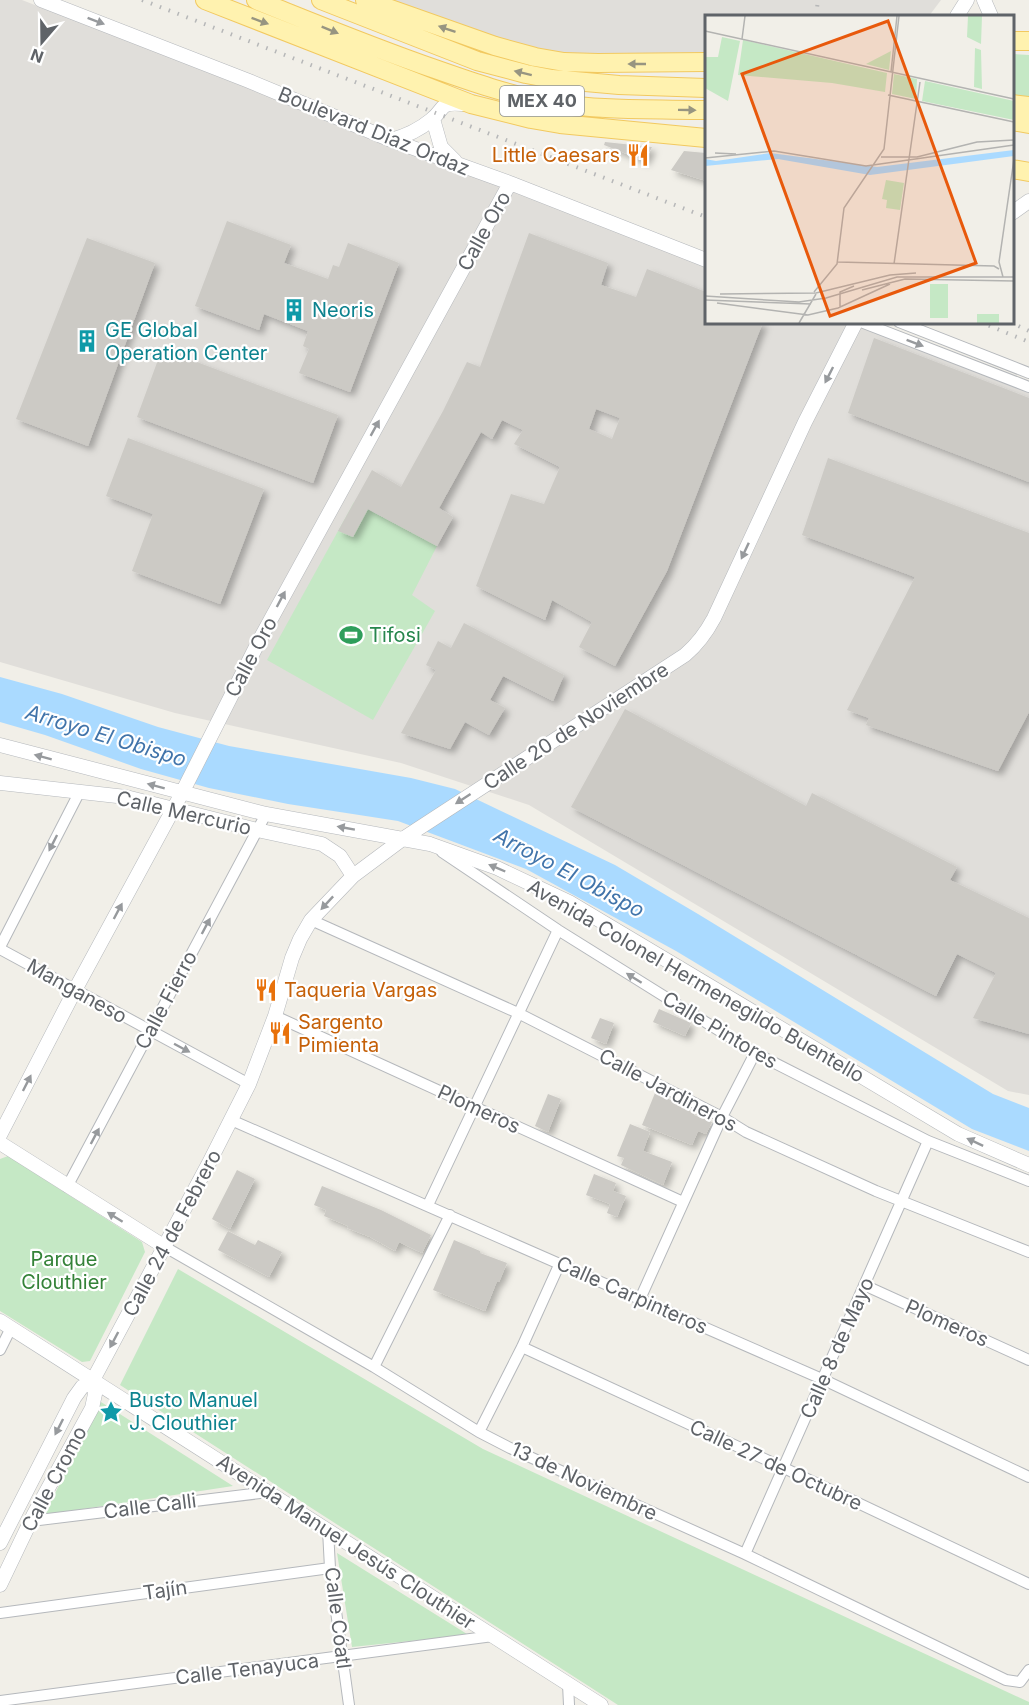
<svg xmlns="http://www.w3.org/2000/svg" width="1029" height="1705" font-family="Inter,sans-serif">
<defs>
<filter id="shadow"><feDropShadow dx="4.5" dy="4.5" stdDeviation="3" flood-color="#0004"/></filter>
</defs>
<rect width="100%" height="100%" fill="#f1efe8"/>
<path fill="#e0deda" d="M0,0H22L706,267V322L850,323L1029,392V1095L1008,1091L529,805L401,763L175,713L0,662Z
M391,0H941L929,16H706V52L598,58L538,52Z"/>
<path fill="#c5e8c5" d="M1012,54L1029,55V98L1013,96Z
M354,502L437,546L412,595L435,611L373,720L267,660Z
M8,1156L142,1242L145,1252L90,1361L82,1362L0,1311V1159Z
M178,1269L483,1449L1029,1702V1705H618L120,1385Z
M101,1402L233,1486L44,1515Z
M337,1553L467,1634L469,1635L352,1647Z"/>
<path fill="#aadaff" d="M0,677L62,694L158,727L229,746L411,778L455,789L615,865L698,914L993,1094L1029,1108V1151L972,1129L676,951L526,869L398,821L288,804L209,788L141,769L45,735L0,722Z"/>
<path fill="#cccac5" fill-rule="evenodd" filter="url(#shadow)" d="M605,142L652,147L645,161L604,145Z
M684,151L706,153V181L671,170Z
M227,221L291,245L284,263L328,279L333,265L339,267L348,243L399,263L350,392L299,373L309,349L303,346L308,331L264,314L259,330L195,306Z
M529,233L608,263L601,285L636,297L647,269L706,292V322H763L667,571L615,666L579,647L592,622L552,600L545,620L476,586L511,494L544,504L560,467L514,444L523,430L502,420L492,439L481,432L439,508L453,517L437,546L368,509L353,537L338,531L372,470L401,487L443,411L467,362L480,367ZM596,409L620,418L612,439L589,429Z
M87,238L155,263L88,446L16,419Z
M874,338L1029,398V482L848,413Z
M162,349L338,415L313,483L137,417Z
M128,438L264,489L220,604L132,571L153,514L106,496Z
M828,458L1029,533V712L998,771L866,725L869,718L847,710L915,577L802,535Z
M464,623L564,675L553,701L503,676L490,700L505,708L489,735L465,722L450,749L401,733L436,670L426,665L438,641L451,648Z
M625,709L806,806L812,793L957,867L950,880L1029,918V1034L973,1018L996,973L957,954L936,996L571,807Z
M659,1009L691,1023L685,1036L653,1022Z
M600,1018L614,1023L606,1044L591,1038Z
M655,1093L684,1106V1108L695,1113L694,1115L712,1122L706,1134L698,1131L692,1145L642,1125Z
M548,1094L561,1099L548,1132L535,1126Z
M630,1124L650,1132L643,1151L672,1162L663,1185L621,1165L624,1158L617,1156Z
M237,1170L255,1179L230,1229L212,1219Z
M594,1174L616,1183L613,1191L626,1196L617,1217L607,1213L610,1204L586,1195Z
M322,1186L381,1210L431,1235L422,1253L399,1242L395,1251L370,1237L347,1228L348,1226L324,1216L326,1210L314,1205Z
M228,1231L255,1245L258,1240L282,1252L269,1277L218,1250Z
M454,1240L480,1251V1253L507,1263L499,1282L497,1281L485,1311L433,1290Z"/>
<g fill="none" stroke-linecap="round" stroke-linejoin="round">
<g stroke="#b5b8bc" stroke-width="12">
<path id="minor" d="M861,322L1029,387
M899,322L1029,373
M442,852L558,930L755,1053L928,1141L1029,1181
M311,920L518,1013L722,1117L746,1132L876,1191L1029,1252
M0,947L80,791
M0,949L249,1084
M275,1016L683,1202
M231,1120L822,1379L1029,1477
M67,1187L266,814
M428,1205L558,930
M165,1247L374,1367L479,1432L510,1448L745,1554L1006,1680L1020,1682L1029,1670
M864,1285L1029,1360
M640,1299L722,1117L755,1053
M522,1347L784,1468L1029,1584
M0,1350L11,1328
M374,1367L450,1215
M479,1432L522,1347L560,1263
M31,1521L269,1492
M328,1530L330,1568L349,1705
M745,1554L928,1141
M0,1613L330,1568
M568,1684L569,1705
M0,1701L493,1636"/>
</g>
<g stroke="#b5b8bc" stroke-width="15">
<path id="tertiary" d="M41,0L249,81L391,140L510,183L706,260
M984,0L991,16
M957,16L967,0
M433,119L441,147L455,161
M391,140C406,136 419,130 431,120C446,108 438,102 463,104
M1012,213L1029,201
M0,745L266,814L430,844L497,868L569,902L958,1134L1029,1165
M0,783L126,797L257,830L322,844L340,856L353,876
M0,1135L75,990L182,793L259,641L510,183
M0,1143L165,1247
M0,1321L601,1705
M93,1380L210,1161L249,1084L275,1016L292,958L300,939L311,920L353,876L404,838L685,655C698,644 706,633 714,618L805,422L856,322
M0,1543L74,1398L82,1387L93,1380
M0,1585L34,1514L92,1408L95,1394L93,1380"/>
</g>
<g stroke="#f2c960" stroke-width="20">
<path id="primary" d="M205,0L471,104L531,119L560,124L706,138
M256,0C316,24 374,48 435,69C472,82 509,95 548,102C600,111 654,109 706,110
M321,0L477,61L526,74L552,79L619,85L706,88
M365,0L495,46L535,57L564,62L598,63L706,62
M1012,41H1029
M1012,104L1029,106
M1012,121L1029,124
M1012,169L1029,172"/>
</g>
<use href="#minor" stroke="#fff" stroke-width="10"/>
<use href="#tertiary" stroke="#fff" stroke-width="14"/>
<use href="#primary" stroke="#fff2af" stroke-width="18"/>
<path stroke="#b6b7b8" stroke-width="4" stroke-dasharray="1.5 8" stroke-linecap="butt" d="M142,0L706,217
M816,16L818,0
M980,322L1029,342
M1010,322L1029,331"/>
</g>
<defs><path id="oneway-solid" d="M-6-.8H1V-3.2L6.5 0L1 3.2V.8H-6Z" transform="scale(1.5)"/></defs>
<g fill="#979a9d">
<use href="#oneway-solid" transform="translate(96 21) rotate(21)"/>
<use href="#oneway-solid" transform="translate(915 343) rotate(21)"/>
<use href="#oneway-solid" transform="translate(829 375) rotate(117)"/>
<use href="#oneway-solid" transform="translate(375 428) rotate(-61)"/>
<use href="#oneway-solid" transform="translate(745 551) rotate(115)"/>
<use href="#oneway-solid" transform="translate(281 599) rotate(-62)"/>
<use href="#oneway-solid" transform="translate(43 757) rotate(-165)"/>
<use href="#oneway-solid" transform="translate(156 786) rotate(-165)"/>
<use href="#oneway-solid" transform="translate(463 799) rotate(147)"/>
<use href="#oneway-solid" transform="translate(346 828) rotate(-170)"/>
<use href="#oneway-solid" transform="translate(53 843) rotate(117)"/>
<use href="#oneway-solid" transform="translate(497 868) rotate(-157)"/>
<use href="#oneway-solid" transform="translate(327 903) rotate(133)"/>
<use href="#oneway-solid" transform="translate(118 911) rotate(-62)"/>
<use href="#oneway-solid" transform="translate(206 926) rotate(-62)"/>
<use href="#oneway-solid" transform="translate(634 978) rotate(-148)"/>
<use href="#oneway-solid" transform="translate(182 1048) rotate(28)"/>
<use href="#oneway-solid" transform="translate(27 1083) rotate(-63)"/>
<use href="#oneway-solid" transform="translate(95 1136) rotate(-62)"/>
<use href="#oneway-solid" transform="translate(975 1142) rotate(-155)"/>
<use href="#oneway-solid" transform="translate(115 1217) rotate(-148)"/>
<use href="#oneway-solid" transform="translate(114 1340) rotate(118)"/>
<use href="#oneway-solid" transform="translate(59 1427) rotate(117)"/>
</g>
<g fill="#979581">
<use href="#oneway-solid" transform="translate(260 21) rotate(20)"/>
<use href="#oneway-solid" transform="translate(447 29) rotate(-161)"/>
<use href="#oneway-solid" transform="translate(330 30) rotate(22)"/>
<use href="#oneway-solid" transform="translate(637 64) rotate(-180)"/>
<use href="#oneway-solid" transform="translate(523 73) rotate(-166)"/>
<use href="#oneway-solid" transform="translate(687 110) rotate(1)"/>
</g>
<defs>
<g id="restaurant-bare" transform="scale(1.8)"><path d="M-5-6h1v4h1v-4h1v4h1v-4h1v5L-1.5 .5V6h-2V.5L-5-1ZM5-6V6H3V1.5H1.5Q1.5-4 5-6Z" fill="#e8710a" stroke="#fff" stroke-width="2.5" paint-order="stroke"/></g>
<g id="building-bare" transform="scale(1.8)"><path d="M-4-6H4V6H1V3H-1V6H-4ZM-2.5-4.3h1.7v1.8h-1.7ZM.8-4.3h1.7v1.8H.8ZM-2.5-1h1.7V.8h-1.7ZM.8-1h1.7V.8H.8Z" fill="#0f9aa8" stroke="#fff" stroke-width="2.5" paint-order="stroke"/></g>
<g id="stadium-bare" transform="scale(1.8)"><path d="M0-5a6.5 5 0 1 0 0 10a6.5 5 0 1 0 0-10ZM-3.5-1.8h7v3.6h-7Z" fill="#2e9e5b" stroke="#fff" stroke-width="2.5" paint-order="stroke"/></g>
<g id="sight-bare" transform="scale(1.8)"><path d="M0-6L1.8-2.2L6-1.7L2.9 1.2L3.7 5.4L0 3.3L-3.7 5.4L-2.9 1.2L-6-1.7L-1.8-2.2Z" fill="#0f9aa8" stroke="#fff" stroke-width="2.5" paint-order="stroke"/></g>
</defs>
<g fill-rule="evenodd">
<use href="#restaurant-bare" x="638" y="155"/>
<use href="#building-bare" x="294" y="310"/>
<use href="#building-bare" x="87" y="341"/>
<use href="#stadium-bare" x="351" y="635"/>
<use href="#restaurant-bare" x="266" y="990"/>
<use href="#restaurant-bare" x="280" y="1033"/>
<use href="#sight-bare" x="111" y="1412"/>
</g>
<g text-anchor="middle" stroke-width="4.5" stroke-linejoin="round" paint-order="stroke">
<rect fill="#fff" stroke="#8f9295" stroke-width="1.5" x="500" y="86" width="84" height="30" rx="4.5"/>
<g font-size="18" font-weight="bold" fill="#5f6368">
<text x="542" y="107">MEX 40</text>
</g>
<g font-size="20" fill="#5f6368" stroke="#fff">
<text transform="translate(374 131) rotate(22)" y="7">Boulevard Diaz Ordaz</text>
<text transform="translate(484 231) rotate(-61)" y="7">Calle Oro</text>
<text transform="translate(251 657) rotate(-62)" y="7">Calle Oro</text>
<text transform="translate(576 726) rotate(-33)" y="7">Calle 20 de Noviembre</text>
<text transform="translate(184 813) rotate(13)" y="7">Calle Mercurio</text>
<text transform="translate(696 981) rotate(30)" y="7">Avenida Colonel Hermenegildo Buentello</text>
<text transform="translate(77 991) rotate(29)" y="7">Manganeso</text>
<text transform="translate(166 1000) rotate(-62)" y="7">Calle Fierro</text>
<text transform="translate(720 1030) rotate(31)" y="7">Calle Pintores</text>
<text transform="translate(668 1090) rotate(28)" y="7">Calle Jardineros</text>
<text transform="translate(479 1109) rotate(25)" y="7">Plomeros</text>
<text transform="translate(172 1233) rotate(-62)" y="7">Calle 24 de Febrero</text>
<text transform="translate(632 1295) rotate(24)" y="7">Calle Carpinteros</text>
<text transform="translate(947 1323) rotate(24)" y="7">Plomeros</text>
<text transform="translate(837 1348) rotate(-66)" y="7">Calle 8 de Mayo</text>
<text transform="translate(776 1465) rotate(25)" y="7">Calle 27 de Octubre</text>
<text transform="translate(54 1479) rotate(-62)" y="7">Calle Cromo</text>
<text transform="translate(584 1481) rotate(25)" y="7">13 de Noviembre</text>
<text transform="translate(150 1506) rotate(-7)" y="7">Calle Calli</text>
<text transform="translate(346 1542) rotate(33)" y="7">Avenida Manuel Jesús Clouthier</text>
<text transform="translate(165 1590) rotate(-8)" y="7">Tajín</text>
<text transform="translate(338 1618) rotate(83)" y="7">Calle Cóatl</text>
<text transform="translate(247 1669) rotate(-7)" y="7">Calle Tenayuca</text>
</g>
<g font-size="20" fill="#c56008" stroke="#fff" text-anchor="start">
<text x="620" y="162" text-anchor="end">Little Caesars</text>
<text x="284" y="997">Taqueria Vargas</text>
<text x="298" y="1029">Sargento<tspan x="298" dy="23">Pimienta</tspan></text>
</g>
<g font-size="20" fill="#0d838f" stroke="#fff" text-anchor="start">
<text x="312" y="317">Neoris</text>
<text x="105" y="337">GE Global<tspan x="105" dy="23">Operation Center</tspan></text>
<text x="129" y="1407">Busto Manuel<tspan x="129" dy="23">J. Clouthier</tspan></text>
</g>
<g font-size="20" fill="#27864d" stroke="#fff" text-anchor="start">
<text x="369" y="642">Tifosi</text>
</g>
<g font-size="20" fill="#348238" stroke="#fff">
<text x="64" y="1266">Parque<tspan x="64" dy="23">Clouthier</tspan></text>
</g>
<g font-size="21" font-style="italic" fill="#4174aa" stroke="#fff">
<text transform="translate(106 736) rotate(17)" y="7">Arroyo El Obispo</text>
<text transform="translate(569 873) rotate(28)" y="7">Arroyo El Obispo</text>
</g>
</g>
<g transform="translate(705 15)">
<rect width="309" height="309" fill="#f1efe8"/>
<path d="M263,1H277L276,29L262,22ZM17,22L35,26L23,86L0,73V42H13ZM38,25L182,58L180,77L127,68L33,60ZM270,33L276,35L277,74L269,72ZM186,36L184,55L161,49ZM189,59L212,64L211,84L187,79ZM220,66L309,86V105L217,86ZM181,165L199,168L195,195L181,193L182,185L177,184ZM225,269H243V303H225ZM272,299H294V308H272Z" fill="#c5e8c5"/>
<path d="M309,135V141L165,160L73,144L0,151V144L11,146L65,138L172,152Z" fill="#aadaff"/>
<path fill="none" stroke="#b3b3b1" stroke-width="1.5" d="M0,16L309,84M37,24L40,1M186,57L192,1M183,80L309,107M10,138L31,139M176,142H212L272,127L309,125M0,143L69,136L161,151L309,130M133,247L289,251L294,254M189,249L215,67M298,262L294,247L309,144M157,275L200,264L309,266M109,277L132,249L139,193L179,134L194,1M15,279L111,278L185,260L211,258M0,281L94,287L121,283L192,262H309M0,285L106,289M12,288L103,300L133,293L185,269M135,292V277L149,271M94,308L111,279"/>
<path fill="#e8590c" fill-opacity="0.15" stroke="#e8590c" stroke-width="3" d="M183,6L271,248L125,301L37,59Z"/>
<rect width="309" height="309" fill="none" stroke="#5f6368" stroke-width="3"/>
</g>
<g transform="translate(42 42) rotate(200)" stroke="#ffffff" stroke-width="4.5" paint-order="stroke">
<path d="M0-4.5L10 22L0 15L-10 22Z" fill="#5f6368"/>
<text y="-9" font-size="16" font-weight="bold" text-anchor="middle" fill="#5f6368">N</text>
</g>
</svg>
